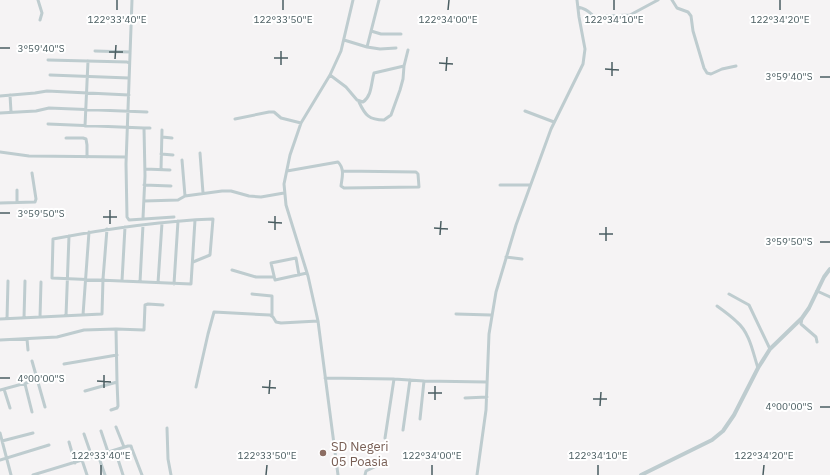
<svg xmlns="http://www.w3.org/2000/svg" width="830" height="475" font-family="'IBM Plex Sans',sans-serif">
<rect width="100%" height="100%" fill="#f5f3f4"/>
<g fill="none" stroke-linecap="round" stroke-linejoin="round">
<path stroke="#becccf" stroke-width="3" d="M38,0L42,13L40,20
M132,0L126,164L127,217L129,220L174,217
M672,0L677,8L688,12L691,16L693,31L704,68L707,73L711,74L722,69L736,66
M578,7C592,10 589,15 598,19L607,16L630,15L658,0
M371,31L381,34H401
M344,40L367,47L379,0
M367,47L380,49L396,48
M95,51L130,52
M48,60L127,62L129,63
M50,75L129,78
M330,75L346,87L357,100L363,102C372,96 371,83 374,73L404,66L408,50
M10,95L11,112
M0,96L35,93L47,91L129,95
M359,102C365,115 369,120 384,120L391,115L400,90L403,79L404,66
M525,111L554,122
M0,113L36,111L49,108L147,112
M235,119L269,112H274L281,118L301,123
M48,124L144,128L145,176L143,218
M85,126L88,61
M144,128H150
M162,137L172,138
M66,138H83L86,139L87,145V157
M0,152L29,156L126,157
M200,153L203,193
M161,154L173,155
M182,160L185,196L222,191H231L249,196L261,197L284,193
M145,169L170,170
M161,170L162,130
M287,171L338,162C345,169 342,178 341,186L344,188L419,187L418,174L416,172L343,171
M144,185L171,186
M500,185H530
M144,201L178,200L185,196
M17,202V190
M0,203L35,202L36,199L32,173
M506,257L522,259
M193,262L210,255L213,219C159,221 106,229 53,239L52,278L191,284L195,220
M232,270L256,277H274
M299,275L296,258L271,263L275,280L307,273
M122,281L125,227
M140,282L143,225
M158,283L162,223
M174,284L178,221
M817,291L830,297
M252,294L272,296V316
M729,294L749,305L770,349
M717,306C724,311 731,316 737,322C750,333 753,353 758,368
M456,314L491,315
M83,315L89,232
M66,316L69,236
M40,317L41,282
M24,318L25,281
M802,318L801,324L816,337L817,342
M0,319L102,314L103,279L107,229
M7,319L8,281
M27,339L28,350
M0,340L57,337L84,330L116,329L144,330L145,305L148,304L163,305
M32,361L45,407
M64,364L117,355
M325,378L394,379L424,381L487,382
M25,384L32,412
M196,387L208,334L214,312L270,315L273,317L276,322L281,323L318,321
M4,389L10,408
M0,390L37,380
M85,391L117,382L116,329
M465,398L487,397
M111,410L117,408L118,406L117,382
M420,419L424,381
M116,427L124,447
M167,428L168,459L171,475
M403,430L410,380
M101,431L108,452
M0,433L11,475
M84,434L92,457
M385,438L394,379
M2,441L33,433
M69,442L75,463
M115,450L123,475
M98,455L105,475
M0,460L49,445
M82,460L87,475
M33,475L128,446H131L132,449L142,475
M338,475L318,321L308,276L286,205L284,184L290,155L301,123L330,75L341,51L353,0
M365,475L366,471L383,463
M477,475L486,410L489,334L496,292L516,225L551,129L583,64L585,49L579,17L577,0"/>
<path stroke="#becccf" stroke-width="4" d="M641,475L712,440L723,431L734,415L758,368L770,349L802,318L809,308L824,277L830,269"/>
</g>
<path fill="none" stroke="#4a5d61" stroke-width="1.5" d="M117,10V0M283,10V0M448,10L449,0M614,10V0M780,10V0M0,48H10M109,52H123M274,58H288M115,59L116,45M439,63L453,64M281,65V51M605,69L619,70M446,71L447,57M612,76V62M820,77H830M0,213H10M103,217H117M268,222L282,223M110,224V210M434,228L448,229M275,230V216M599,234H613M440,235L441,221M606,241V227M820,242H830M0,378H10M97,381L111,382M262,387L276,388M104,388V375M428,393H442M269,394L270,380M593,399H607M435,400V386M600,406L601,392M820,407H830M101,475V465M266,475L267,465M432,475V465M598,475V465M763,475L764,465"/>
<circle fill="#8d6e63" stroke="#fff" stroke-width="1.5" cx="323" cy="453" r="4"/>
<g text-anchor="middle" stroke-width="4" stroke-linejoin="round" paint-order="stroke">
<g font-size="13" fill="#785e54" stroke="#fff" text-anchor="start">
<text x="331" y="451">SD Negeri<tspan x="331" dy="15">05 Poasia</tspan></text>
</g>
</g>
<g font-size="10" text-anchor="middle" fill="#4a5d61" stroke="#fff" stroke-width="4" stroke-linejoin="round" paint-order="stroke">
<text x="117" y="23">122°33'40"E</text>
<text x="283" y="23">122°33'50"E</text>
<text x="448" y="23">122°34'00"E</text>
<text x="614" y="23">122°34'10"E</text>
<text x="780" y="23">122°34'20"E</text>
<text x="41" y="52">3°59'40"S</text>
<text x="789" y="80">3°59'40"S</text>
<text x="41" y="217">3°59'50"S</text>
<text x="789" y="245">3°59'50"S</text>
<text x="41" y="382">4°00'00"S</text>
<text x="789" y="410">4°00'00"S</text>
<text x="101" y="459">122°33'40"E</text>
<text x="267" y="459">122°33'50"E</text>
<text x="432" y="459">122°34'00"E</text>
<text x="598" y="459">122°34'10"E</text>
<text x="764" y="459">122°34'20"E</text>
</g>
</svg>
